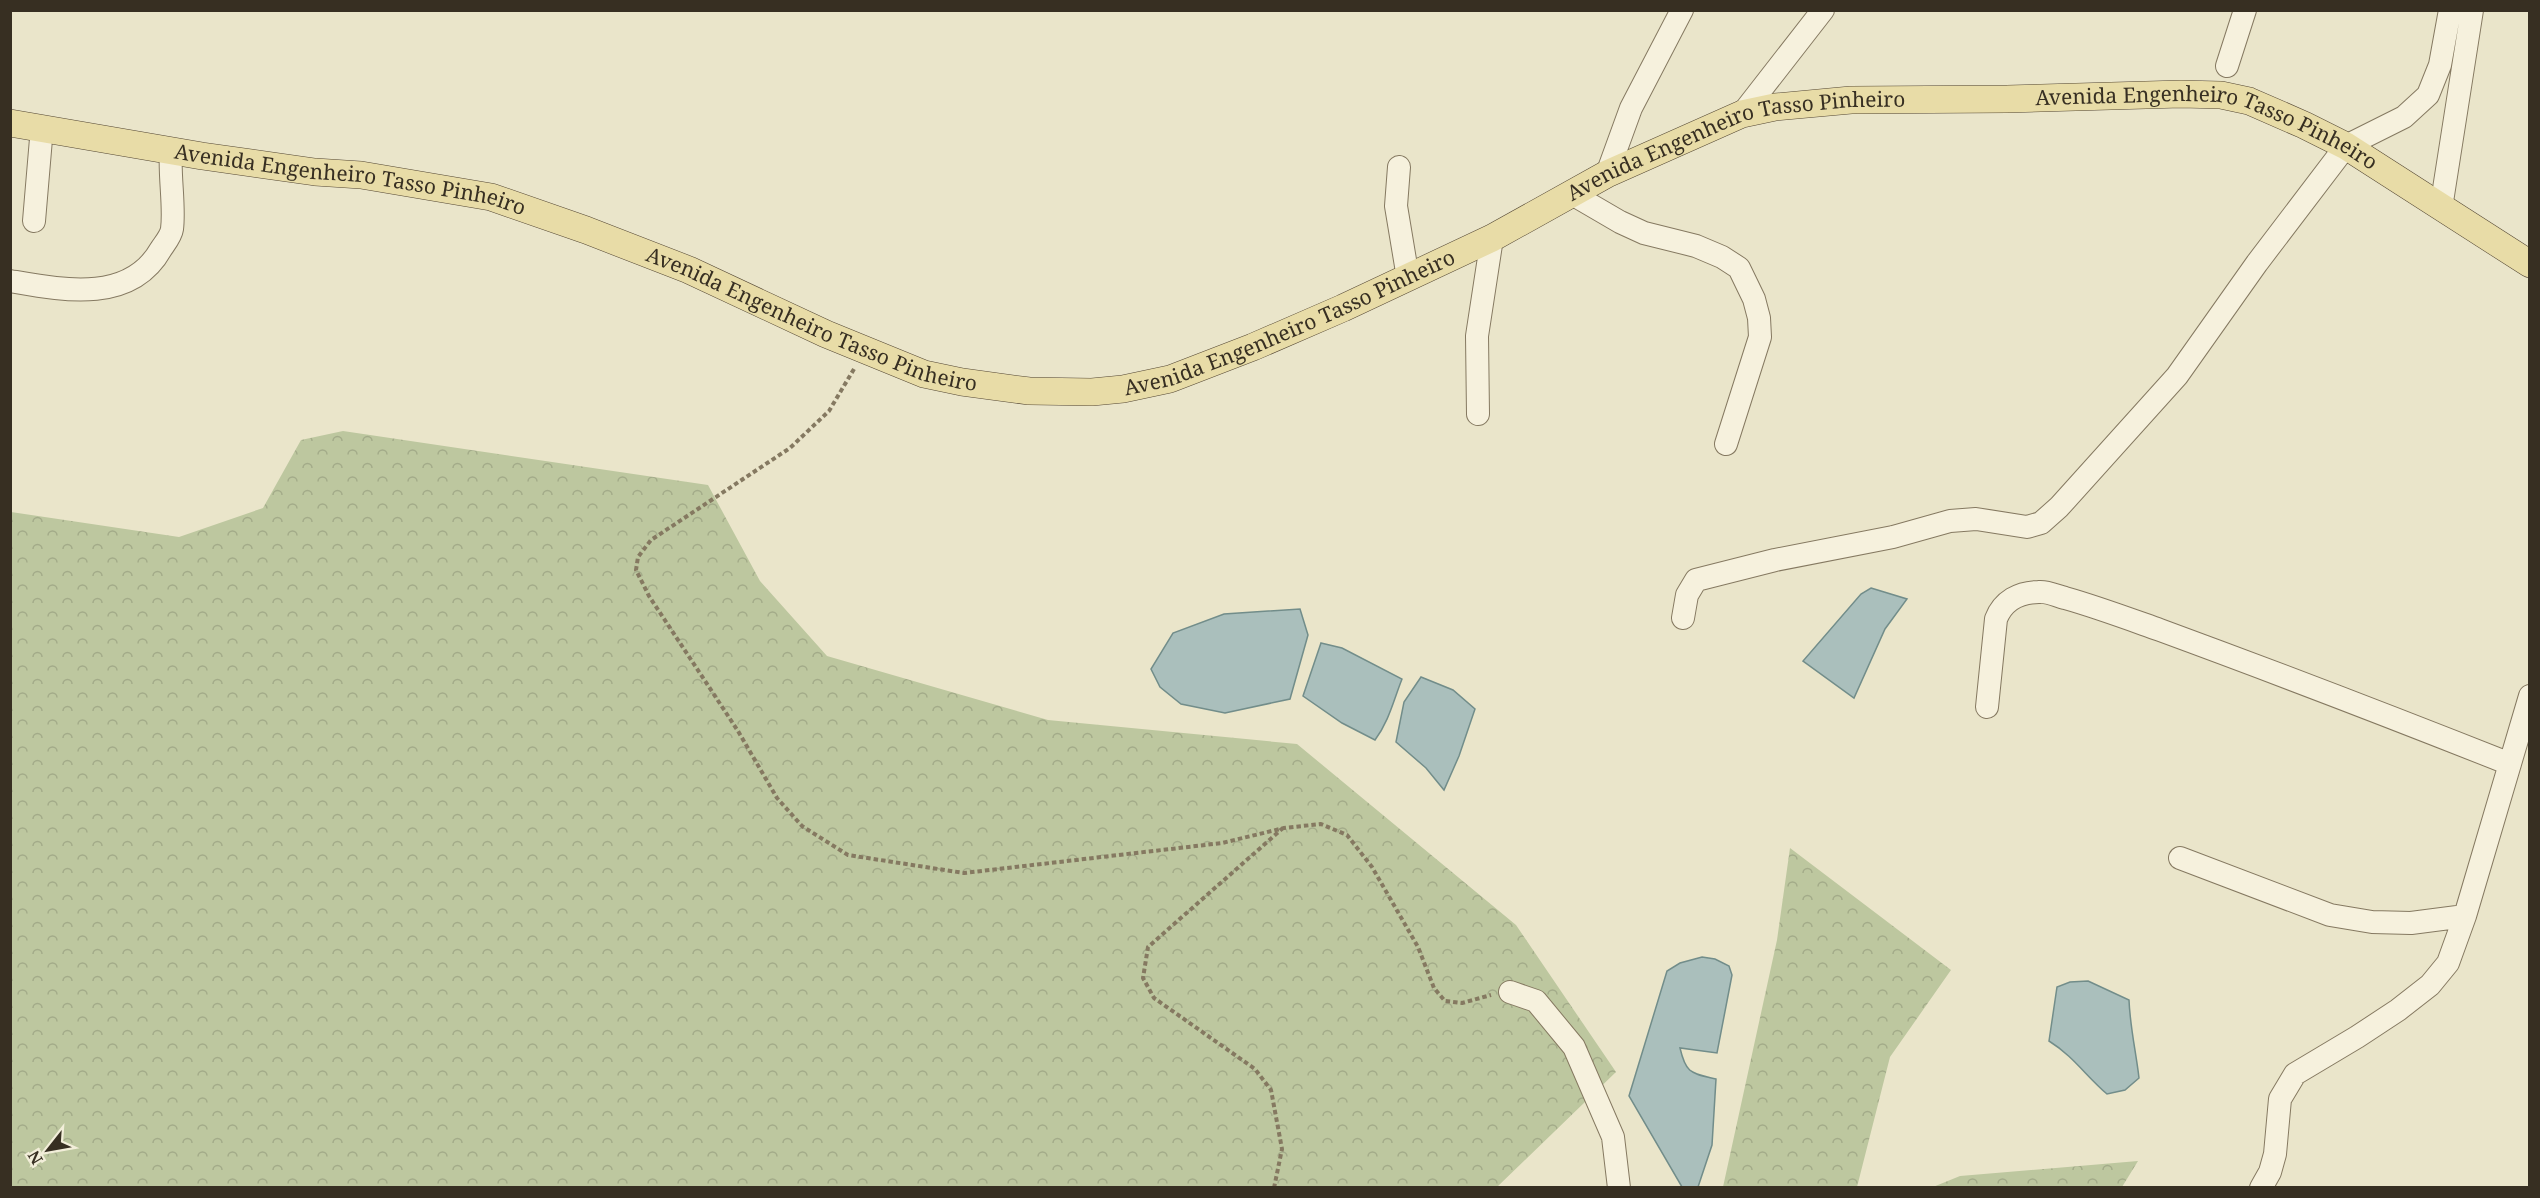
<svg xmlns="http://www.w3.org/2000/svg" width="2540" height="1198" font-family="'Noto Serif',serif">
<defs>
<pattern id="forest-crowns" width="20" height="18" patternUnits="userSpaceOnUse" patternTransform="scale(1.5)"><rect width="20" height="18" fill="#bdc79f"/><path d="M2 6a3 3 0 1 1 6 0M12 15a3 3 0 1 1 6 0" fill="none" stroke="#a3ab89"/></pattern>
</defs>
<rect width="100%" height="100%" fill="#eae5ca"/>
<path fill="url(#forest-crowns)" d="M343,431L708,485L760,581L827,656L1048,720L1297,744L1516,925L1616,1072L1497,1187L11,1188V512L179,537L263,508L301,440Z
M1790,848L1951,970L1890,1057L1857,1187H1723L1777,940Z
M2138,1161L2122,1187H1933L1960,1176Z"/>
<path fill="#aabfbc" stroke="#728d8a" stroke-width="1.5" d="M1871,588L1907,599L1885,629L1854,698L1803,661L1861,594Z
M1300,609L1308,635L1290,699L1225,713L1181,704L1160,687L1151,669L1173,633L1224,614Z
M1321,643L1342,648L1402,679C1393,702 1389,721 1375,740L1342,723L1303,696Z
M1421,677L1453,690L1475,709L1459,756L1444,790L1426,768L1396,742L1404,702Z
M1702,957L1715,959L1729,966L1732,975L1717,1053L1680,1048C1686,1074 1691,1073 1716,1079L1712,1145L1698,1187H1682L1629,1096L1667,971L1680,963Z
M2088,981L2129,1000C2130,1027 2136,1052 2139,1078L2125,1090L2107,1094C2086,1076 2073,1056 2049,1041L2057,987L2070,982Z"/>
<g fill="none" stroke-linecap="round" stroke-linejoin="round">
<g stroke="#857961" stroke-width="24">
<path id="minor" d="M2227,66L2245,10
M1742,114L1823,10
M1399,167L1396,206L1408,278
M1607,174L1631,108L1682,10
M1572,194L1620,222L1644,233L1696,246L1722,257L1739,268L1754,299L1759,318L1760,337L1726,444
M2441,208L2472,10
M34,221L42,127
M10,281C62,290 130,304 161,249C165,243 171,236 172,229C175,207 169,175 171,151
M1478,414L1477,336L1492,238
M1683,618L1687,595L1696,580L1775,560L1893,537L1950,521L1976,519L2027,527L2041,523L2059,507L2177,376L2257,263L2346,146L2404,117L2428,95L2440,65L2450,10
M1987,707L1996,619C2003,601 2019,592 2039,592C2047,591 2057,596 2065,598C2097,607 2129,619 2160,630C2277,673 2394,718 2510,764
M2180,858L2330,915L2372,922L2411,923L2465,916L2530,696
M1510,992L1536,1001L1574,1047L1613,1137L1619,1188
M2261,1188L2270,1172L2275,1154L2280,1099L2295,1074L2357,1037L2398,1010L2430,985L2448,963L2465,916"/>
</g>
<g stroke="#544734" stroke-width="28">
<g id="major">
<path id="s1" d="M10,123L202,156L315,172L361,175L491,197L586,230L689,270L826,334L924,374L962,382L1029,391L1092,392L1123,389L1170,379L1253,347L1343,308L1492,238L1607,174L1742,114L1775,107L1851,100L2007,99L2181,94L2221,95L2249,101L2304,125L2346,146L2530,264"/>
</g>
</g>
<path stroke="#857961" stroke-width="4" stroke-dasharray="4.5 3" stroke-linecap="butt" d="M854,369L829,411L790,448L651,540L638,557L636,570L649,596L738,731L777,798L802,826L848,855L964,873L1222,843L1284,828L1321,824L1347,835L1372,867L1418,947L1434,988L1445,1001L1462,1003L1491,995
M1274,1188L1282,1149L1271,1090L1255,1069L1154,998L1143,978L1148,947L1283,828"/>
<use href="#minor" stroke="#f6f1dd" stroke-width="22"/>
<use href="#major" stroke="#e8dca7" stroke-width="27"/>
</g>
<g text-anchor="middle" stroke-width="5" stroke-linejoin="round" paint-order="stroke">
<g font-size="21" fill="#372f22" stroke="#f2eed9">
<text dy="7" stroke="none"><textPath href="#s1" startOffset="2307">Avenida Engenheiro Tasso Pinheiro</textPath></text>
<text dy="7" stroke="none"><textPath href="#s1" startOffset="1821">Avenida Engenheiro Tasso Pinheiro</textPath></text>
<text dy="7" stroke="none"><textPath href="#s1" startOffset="345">Avenida Engenheiro Tasso Pinheiro</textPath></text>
<text dy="7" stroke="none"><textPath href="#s1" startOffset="831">Avenida Engenheiro Tasso Pinheiro</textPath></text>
<text dy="7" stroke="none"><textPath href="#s1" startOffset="1335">Avenida Engenheiro Tasso Pinheiro</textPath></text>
</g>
</g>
<rect width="2540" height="1198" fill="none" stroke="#372f22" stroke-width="24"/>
<g transform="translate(48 1150) rotate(239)" stroke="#f2eed9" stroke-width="4.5" paint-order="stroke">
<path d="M0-4.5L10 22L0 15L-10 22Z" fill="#372f22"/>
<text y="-9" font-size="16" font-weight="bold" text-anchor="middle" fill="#372f22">N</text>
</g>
</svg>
